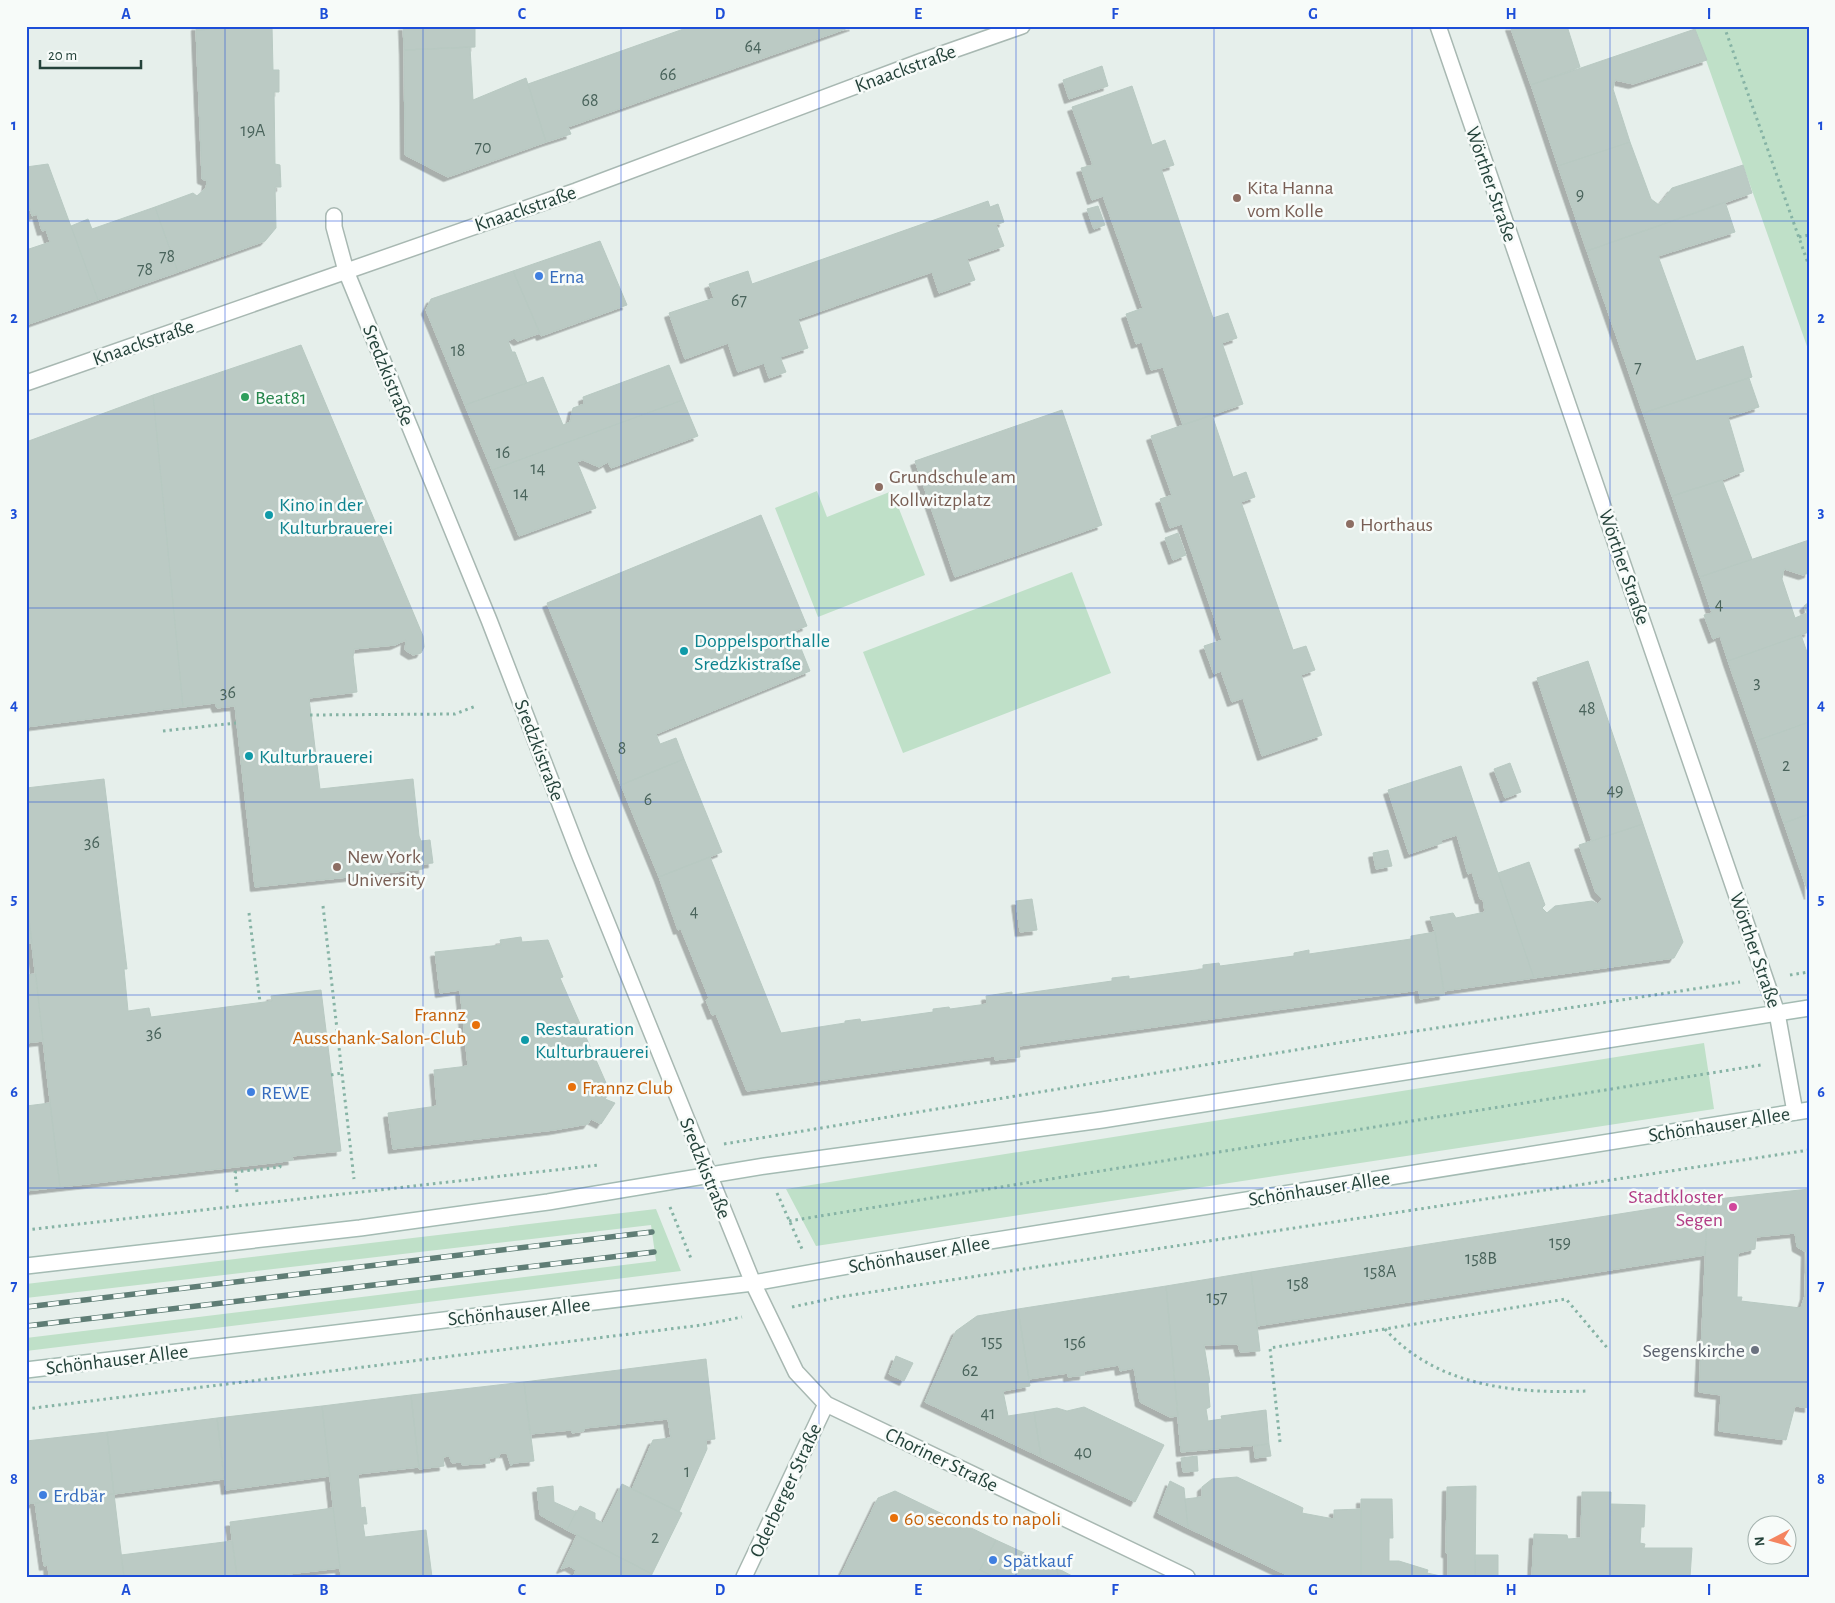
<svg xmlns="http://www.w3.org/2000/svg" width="1835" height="1603" font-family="'Alegreya Sans',sans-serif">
<defs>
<filter id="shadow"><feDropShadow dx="-4.5" dy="4.5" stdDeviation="0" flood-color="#0004"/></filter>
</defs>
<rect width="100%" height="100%" fill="#e6efeb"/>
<path fill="#bfe0c8" d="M1694,26H1809V352Z
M817,491L827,517L892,491L925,575L818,617L775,508Z
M1072,572L1111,673L903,753L863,652Z
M1704,1043L1714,1109L816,1246L786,1189Z
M656,1209L681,1271L26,1351V1338L656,1261L651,1225L26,1298V1284Z"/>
<path fill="#bbcac4" stroke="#b8c9c2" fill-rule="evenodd" filter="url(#shadow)" d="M196,26H266L196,30Z
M272,26L273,70H279V92H274L275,164L280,165L281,187H275L276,228L265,241L178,272L155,207L193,193L197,196L206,188L207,181L202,179L196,30Z
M403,26H475V47L404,50Z
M692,26H854L568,127L571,134L546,142L528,84Z
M1510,26H1567L1580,67L1531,85Z
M1695,29L1707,60L1633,84L1615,80L1613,89L1630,142L1558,166L1531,85Z
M470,47L473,100L526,78L546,142L448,177L405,155L404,50Z
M1102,66L1108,86L1069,99L1063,80Z
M1132,86L1152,145L1165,140L1174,165L1161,169L1213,318L1228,313L1237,338L1222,343L1243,404L1183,425L1163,367L1151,370L1142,342L1136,344L1126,314L1143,308L1103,196L1092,200L1081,168L1093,165L1072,107Z
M1630,142L1651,199L1659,205L1672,188L1743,165L1752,193L1587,251L1558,166Z
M48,164L98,300L26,325V250L50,242L46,230L42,231L37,214L32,216L26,197V167Z
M988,201L990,207L998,204L1004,222L996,225L1004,246L967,259L975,280L939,293L932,272L798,319L808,348L780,357L786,372L769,378L764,363L738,372L728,343L685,359L669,313L714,298L709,284L748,271L752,284Z
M1725,202L1735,232L1658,256L1696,361L1743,346L1752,377L1643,413L1587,251Z
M1098,206L1105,225L1094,229L1087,209Z
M155,207L178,272L98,300L71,226L88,219L92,229Z
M600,241L627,305L541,336L513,271Z
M513,271L540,333L518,341L514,338L508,341L512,352H515L527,383L465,405L426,310L431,299Z
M301,345L423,636L424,647L421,653L413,655L405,650L406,640L395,645L354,649L353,657L357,692L309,698L320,789L413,779L419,836L421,841L430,840L433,863L423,864V869L255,887L235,706L217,708L215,703L183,707L153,395Z
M669,365L683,400L492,470L465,405L543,377L563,425L570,422L573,408L584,404L583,397Z
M1749,378L1759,407L1728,417L1744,471L1722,480L1672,496L1643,413Z
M153,395L183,707L26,727V442Z
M683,400L698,436L611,468L608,462L599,467L583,460L577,462L596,508L519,536L492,470Z
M1062,410L1102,525L955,577L915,461Z
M1212,415L1233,477L1246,472L1255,497L1241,502L1293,650L1306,646L1315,670L1301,675L1322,735L1262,756L1243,698L1232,702L1221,671L1214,674L1204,646L1222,640L1182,524L1170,528L1160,499L1172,495L1151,436Z
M1722,480L1752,559L1700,577L1672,496Z
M761,515L807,626L794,631L810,671L656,734L660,744L676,738L684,759L621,785L547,603Z
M1178,533L1186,555L1173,560L1165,538Z
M1809,540V573L1803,575L1784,569L1782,579L1795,618L1807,613L1804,606L1809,602V632L1728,661L1720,636L1713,639L1704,615L1712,613L1700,577Z
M1801,635L1809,658V722L1756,741L1728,661Z
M1588,661L1643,824L1592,841L1537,678Z
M1809,722V814L1784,823L1756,741Z
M684,759L722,852L659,877L621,785Z
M1510,763L1521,792L1505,798L1494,769Z
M1461,766L1534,978L1444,991L1435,932L1430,917L1453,913L1456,918L1485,912L1483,899H1480L1472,872L1468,874L1457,835L1441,840L1442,843L1409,854L1388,790Z
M104,779L127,969H124L128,1011L149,1008L151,1017L272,1001L271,996L321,990L341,1151L292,1156L293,1160L280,1162L60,1187L26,894V788Z
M1809,814V895L1784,823Z
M1643,824L1683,942L1674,958L1534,978L1498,873L1529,862L1545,905L1542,908L1547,913L1555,906L1592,901L1598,904L1602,899L1596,893L1579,845Z
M1388,850L1392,866L1376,869L1373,853Z
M710,857L781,1033L845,1023V1021L860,1019L861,1022L933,1012V1009L949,1007L950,1009L987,1004L986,996L1012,992V995L1112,981V978L1129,976V979L1203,969V965L1219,963L1220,966L1294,956V953L1309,950V954L1411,939V936L1435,932L1444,995L1420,999L1419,990L1019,1046L1020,1057L995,1060V1056L747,1091L716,1014L712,1015L706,1000L709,998L681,929L678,930L659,877Z
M26,894L32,943L26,944Z
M1032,899L1037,930L1020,932L1016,901Z
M521,937L522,942L548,940L563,977L560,978L610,1092L605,1099L615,1103L601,1124L591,1119L588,1124L554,1130L393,1149L388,1113L437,1106L434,1070L468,1066L460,990L440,993L435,952L501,945L500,940Z
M36,974L43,1041L26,1043V975Z
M50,1103L60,1187L26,1191V1106Z
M1809,1189V1408L1795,1406L1786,1440L1719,1431L1721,1395L1699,1392L1708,1200ZM1795,1233L1797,1247L1806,1252L1805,1295L1801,1308L1741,1301L1742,1297H1737L1738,1253L1755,1249L1756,1237Z
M1708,1200L1705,1255L1257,1326L1251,1272Z
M1251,1272L1260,1351L1240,1352L1238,1344L1204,1345L1210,1382L1208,1383L1210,1407L1206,1409L1208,1421L1222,1419L1221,1416L1266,1410L1269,1444L1181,1452L1166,1286Z
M1166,1286L1178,1416L1170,1417L1140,1402L1134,1368L1120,1371L1119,1365L1084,1371V1375L1068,1377V1373L1029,1379L1018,1309Z
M1018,1309L1030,1386L1003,1391L1008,1416L1034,1412L1041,1457L925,1402L956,1331L977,1316Z
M896,1356L913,1363L904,1381L889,1374Z
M706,1359L715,1439L706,1440L707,1449L679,1512L632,1489L653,1440L671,1438L668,1419L585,1428L584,1431L572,1433L571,1430L530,1434L524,1382Z
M524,1382L534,1461L514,1463L511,1466L507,1453H500L499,1457L489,1458L490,1463L462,1465L461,1462L452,1463L449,1456L443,1457L444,1466L419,1469L411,1395Z
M411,1395L419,1467L358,1474L361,1508L365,1507L367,1524H363L365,1537L426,1530L432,1577H341L322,1406Z
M322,1406L330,1476L226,1490L217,1418Z
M1084,1407L1164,1445L1135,1502L1041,1457L1034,1412L1057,1408L1067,1411Z
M217,1418L224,1479L114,1494L107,1432Z
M107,1432L114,1494L26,1504V1441Z
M1269,1444L1271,1456L1255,1458L1254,1446Z
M1197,1456L1198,1471L1183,1472L1181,1458Z
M1237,1477L1303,1508L1302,1513L1334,1519V1510L1361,1509V1577H1291L1188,1528L1185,1499L1202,1497V1487L1212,1479Z
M1170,1481L1184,1488L1188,1528L1158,1513Z
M622,1484L682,1513L652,1574L567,1530L580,1506L595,1513V1519L603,1523Z
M553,1486L554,1502L576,1512L567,1530L540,1515L537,1488Z
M1476,1486L1475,1577H1448V1553H1446L1447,1487Z
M895,1491L996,1540L980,1570L994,1577H840L878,1498Z
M1582,1492H1611L1609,1577H1532L1534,1534L1567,1535L1568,1539L1581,1538Z
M114,1494L124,1577H49L48,1565L44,1566L35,1503Z
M1361,1499H1392L1393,1538H1389V1561H1399L1428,1570L1427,1573L1445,1577H1361Z
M1611,1504L1645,1505L1644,1527H1641L1640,1543L1645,1544L1644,1548H1692L1690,1577H1609Z
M333,1508L340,1568L263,1577H237L230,1522Z
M577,1535L652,1574L651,1577H573L576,1570L569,1566L561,1569Z
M996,1540L1057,1568L1058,1577H994L980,1570Z
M232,1541L237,1577H124L121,1555Z
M1475,1555H1498V1577H1475Z
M1057,1568L1074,1577H1058Z"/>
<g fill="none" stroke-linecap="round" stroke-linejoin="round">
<g stroke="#a8b8b2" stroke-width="18">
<path id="minor" d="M1438,26L1777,1013L1795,1112
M334,216V227L346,271L489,620L580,856L753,1283L796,1372L826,1404L1187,1577
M26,383L576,191L922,61L1022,26
M744,1577L826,1404"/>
</g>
<g stroke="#a4bbb3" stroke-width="18">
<path id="secondary" d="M26,1266L360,1228L548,1202L765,1166L1102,1120L1809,1008
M26,1370L753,1283L965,1245L1809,1110"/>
</g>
<path stroke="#86b3a5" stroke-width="3" stroke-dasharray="2.5 4" stroke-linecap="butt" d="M1724,26L1809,266
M1799,237L1809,235
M310,715L455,714L476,706
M163,731L236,723
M323,906L354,1179
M249,913L260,1002
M1790,975L1809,972
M331,1075L342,1073
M724,1144L1344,1042L1740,982
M237,1192L235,1172L280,1167V1162
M777,1193L802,1249
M670,1207L692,1261
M789,1221L1761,1065
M26,1230L599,1165
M792,1307L839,1297L1809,1150
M1385,1329C1436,1386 1514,1394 1587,1391
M26,1409L702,1325L742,1317
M1280,1442L1270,1348L1566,1299L1609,1350"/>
<use href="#minor" stroke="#fff" stroke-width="15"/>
<use href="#secondary" stroke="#fff" stroke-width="15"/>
<g stroke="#5f7d75" stroke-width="5.5">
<path id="rail" d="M26,1307L652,1232
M26,1326L654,1252"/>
</g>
<use href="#rail" stroke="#f7fbf9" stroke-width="4" stroke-dasharray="11" stroke-linecap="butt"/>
</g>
<path fill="none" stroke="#1d4ed8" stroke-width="1" stroke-opacity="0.55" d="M225,26V1577M423,26V1577M621,26V1577M819,26V1577M1016,26V1577M1214,26V1577M1412,26V1577M1610,26V1577M26,221H1809M26,414H1809M26,608H1809M26,802H1809M26,995H1809M26,1188H1809M26,1382H1809"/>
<g fill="#8d6e63" stroke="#f7fbf9" stroke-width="2">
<circle cx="1237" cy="198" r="5"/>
<circle cx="879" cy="487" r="5"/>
<circle cx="1350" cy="524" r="5"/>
<circle cx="337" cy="867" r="5"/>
</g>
<g fill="#3f7fe0" stroke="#f7fbf9" stroke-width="2">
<circle cx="539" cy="276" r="5"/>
<circle cx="251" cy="1092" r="5"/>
<circle cx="43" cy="1495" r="5"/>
<circle cx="993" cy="1560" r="5"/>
</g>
<circle fill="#2e9e5b" stroke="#f7fbf9" stroke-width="2" cx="245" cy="397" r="5"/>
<g fill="#0f9aa8" stroke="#f7fbf9" stroke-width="2">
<circle cx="269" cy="515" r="5"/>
<circle cx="684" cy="651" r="5"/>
<circle cx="249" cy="756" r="5"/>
<circle cx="525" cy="1040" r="5"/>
</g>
<g fill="#e8710a" stroke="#f7fbf9" stroke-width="2">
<circle cx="476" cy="1025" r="5"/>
<circle cx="572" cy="1087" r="5"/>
<circle cx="894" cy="1518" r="5"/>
</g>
<circle fill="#d1479c" stroke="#f7fbf9" stroke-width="2" cx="1733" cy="1207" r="5"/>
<circle fill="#6b7280" stroke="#f7fbf9" stroke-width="2" cx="1755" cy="1350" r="5"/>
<g text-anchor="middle" stroke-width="5" stroke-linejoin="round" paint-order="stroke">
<g font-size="18" fill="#4a645c">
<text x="753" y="52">64</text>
<text x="668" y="80">66</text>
<text x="590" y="106">68</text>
<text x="253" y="136">19A</text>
<text x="483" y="153">70</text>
<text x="1580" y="200">9</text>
<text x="167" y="262">78</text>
<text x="145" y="275">78</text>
<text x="739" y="306">67</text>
<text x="458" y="356">18</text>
<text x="1638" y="373">7</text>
<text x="503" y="458">16</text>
<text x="538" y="474">14</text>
<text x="521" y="499">14</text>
<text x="1719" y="610">4</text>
<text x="1757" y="688">3</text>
<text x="228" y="698">36</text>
<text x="1587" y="714">48</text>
<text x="622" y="754">8</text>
<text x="1786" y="771">2</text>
<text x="1615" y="796">49</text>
<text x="648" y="805">6</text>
<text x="92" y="848">36</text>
<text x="694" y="917">4</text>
<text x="154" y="1039">36</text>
<text x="1560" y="1248">159</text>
<text x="1481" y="1264">158B</text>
<text x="1380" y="1277">158A</text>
<text x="1298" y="1289">158</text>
<text x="1217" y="1303">157</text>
<text x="992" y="1347">155</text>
<text x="1075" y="1348">156</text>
<text x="970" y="1376">62</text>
<text x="988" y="1419">41</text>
<text x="1083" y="1458">40</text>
<text x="687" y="1477">1</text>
<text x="655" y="1543">2</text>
</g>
<g font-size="20" fill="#24423a" stroke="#f7fbf9">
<text transform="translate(905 68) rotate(-20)" y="7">Knaackstraße</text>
<text transform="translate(1492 184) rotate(71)" y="7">Wörther Straße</text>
<text transform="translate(525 208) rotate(-19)" y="7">Knaackstraße</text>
<text transform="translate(143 342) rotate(-19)" y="7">Knaackstraße</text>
<text transform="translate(389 375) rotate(68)" y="7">Sredzkistraße</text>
<text transform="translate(1625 567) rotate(71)" y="7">Wörther Straße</text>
<text transform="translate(540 750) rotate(69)" y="7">Sredzkistraße</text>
<text transform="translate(1756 950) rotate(71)" y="7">Wörther Straße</text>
<text transform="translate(1719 1124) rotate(-9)" y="7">Schönhauser Allee</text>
<text transform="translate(706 1168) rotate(68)" y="7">Sredzkistraße</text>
<text transform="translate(1319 1188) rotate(-9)" y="7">Schönhauser Allee</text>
<text transform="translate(919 1254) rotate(-10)" y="7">Schönhauser Allee</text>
<text transform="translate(519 1311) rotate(-6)" y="7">Schönhauser Allee</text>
<text transform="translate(117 1359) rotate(-7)" y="7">Schönhauser Allee</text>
<text transform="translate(942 1459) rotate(26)" y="7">Choriner Straße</text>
<text transform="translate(785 1490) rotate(-65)" y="7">Oderberger Straße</text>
</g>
<g font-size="20" fill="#785e54" stroke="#f7fbf9" text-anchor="start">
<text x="1247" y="194">Kita Hanna<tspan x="1247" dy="23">vom Kolle</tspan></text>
<text x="889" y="483">Grundschule am<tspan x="889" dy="23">Kollwitzplatz</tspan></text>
<text x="1360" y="531">Horthaus</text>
<text x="347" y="863">New York<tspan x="347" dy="23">University</tspan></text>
</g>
<g font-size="20" fill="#366cbe" stroke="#f7fbf9" text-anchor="start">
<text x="549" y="283">Erna</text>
<text x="261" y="1099">REWE</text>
<text x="53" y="1502">Erdbär</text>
<text x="1003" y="1567">Spätkauf</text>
</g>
<g font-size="20" fill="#27864d" stroke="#f7fbf9" text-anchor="start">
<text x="255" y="404">Beat81</text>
</g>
<g font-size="20" fill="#0d838f" stroke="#f7fbf9" text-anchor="start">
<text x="279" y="511">Kino in der<tspan x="279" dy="23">Kulturbrauerei</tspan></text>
<text x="694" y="647">Doppelsporthalle<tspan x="694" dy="23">Sredzkistraße</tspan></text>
<text x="259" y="763">Kulturbrauerei</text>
<text x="535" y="1035">Restauration<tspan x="535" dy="23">Kulturbrauerei</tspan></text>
</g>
<g font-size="20" fill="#c56008" stroke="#f7fbf9" text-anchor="start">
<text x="466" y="1021" text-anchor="end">Frannz<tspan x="466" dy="23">Ausschank-Salon-Club</tspan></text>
<text x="582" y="1094">Frannz Club</text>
<text x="904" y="1525">60 seconds to napoli</text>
</g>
<g font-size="20" fill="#b23c85" stroke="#f7fbf9" text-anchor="end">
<text x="1723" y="1203">Stadtkloster<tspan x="1723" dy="23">Segen</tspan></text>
</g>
<g font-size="20" fill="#5b616d" stroke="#f7fbf9" text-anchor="end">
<text x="1745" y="1357">Segenskirche</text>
</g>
</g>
<rect width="1835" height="1603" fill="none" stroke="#f7fbf9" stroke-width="55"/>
<g transform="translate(1772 1540) rotate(264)"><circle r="24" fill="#f7fbf9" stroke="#a3b1ad"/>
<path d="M0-4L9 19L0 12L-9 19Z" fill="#f4845f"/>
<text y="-8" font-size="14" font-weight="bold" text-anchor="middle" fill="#24423a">N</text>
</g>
<path d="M40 60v8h101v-8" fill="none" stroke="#24423a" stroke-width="2.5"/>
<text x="48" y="60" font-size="15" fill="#24423a" stroke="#f7fbf9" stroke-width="4" paint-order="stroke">20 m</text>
<rect x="28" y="28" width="1780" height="1548" fill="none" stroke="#1d4ed8" stroke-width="2"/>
<g font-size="16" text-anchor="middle" font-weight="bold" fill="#1d4ed8">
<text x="126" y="19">A</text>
<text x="324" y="19">B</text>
<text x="522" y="19">C</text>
<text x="720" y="19">D</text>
<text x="918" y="19">E</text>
<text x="1115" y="19">F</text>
<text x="1313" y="19">G</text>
<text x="1511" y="19">H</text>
<text x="1709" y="19">I</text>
<text x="14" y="130">1</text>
<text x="1821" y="130">1</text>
<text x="14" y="323">2</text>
<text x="1821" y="323">2</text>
<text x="14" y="517">3</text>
<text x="1821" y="517">3</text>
<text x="14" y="710">4</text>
<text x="1821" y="710">4</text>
<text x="14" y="904">5</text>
<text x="1821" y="904">5</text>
<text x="14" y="1097">6</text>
<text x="1821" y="1097">6</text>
<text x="14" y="1291">7</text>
<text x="1821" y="1291">7</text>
<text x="14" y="1484">8</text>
<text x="1821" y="1484">8</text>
<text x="126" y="1595">A</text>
<text x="324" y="1595">B</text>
<text x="522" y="1595">C</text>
<text x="720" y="1595">D</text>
<text x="918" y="1595">E</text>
<text x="1115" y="1595">F</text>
<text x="1313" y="1595">G</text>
<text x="1511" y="1595">H</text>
<text x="1709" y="1595">I</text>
</g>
</svg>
